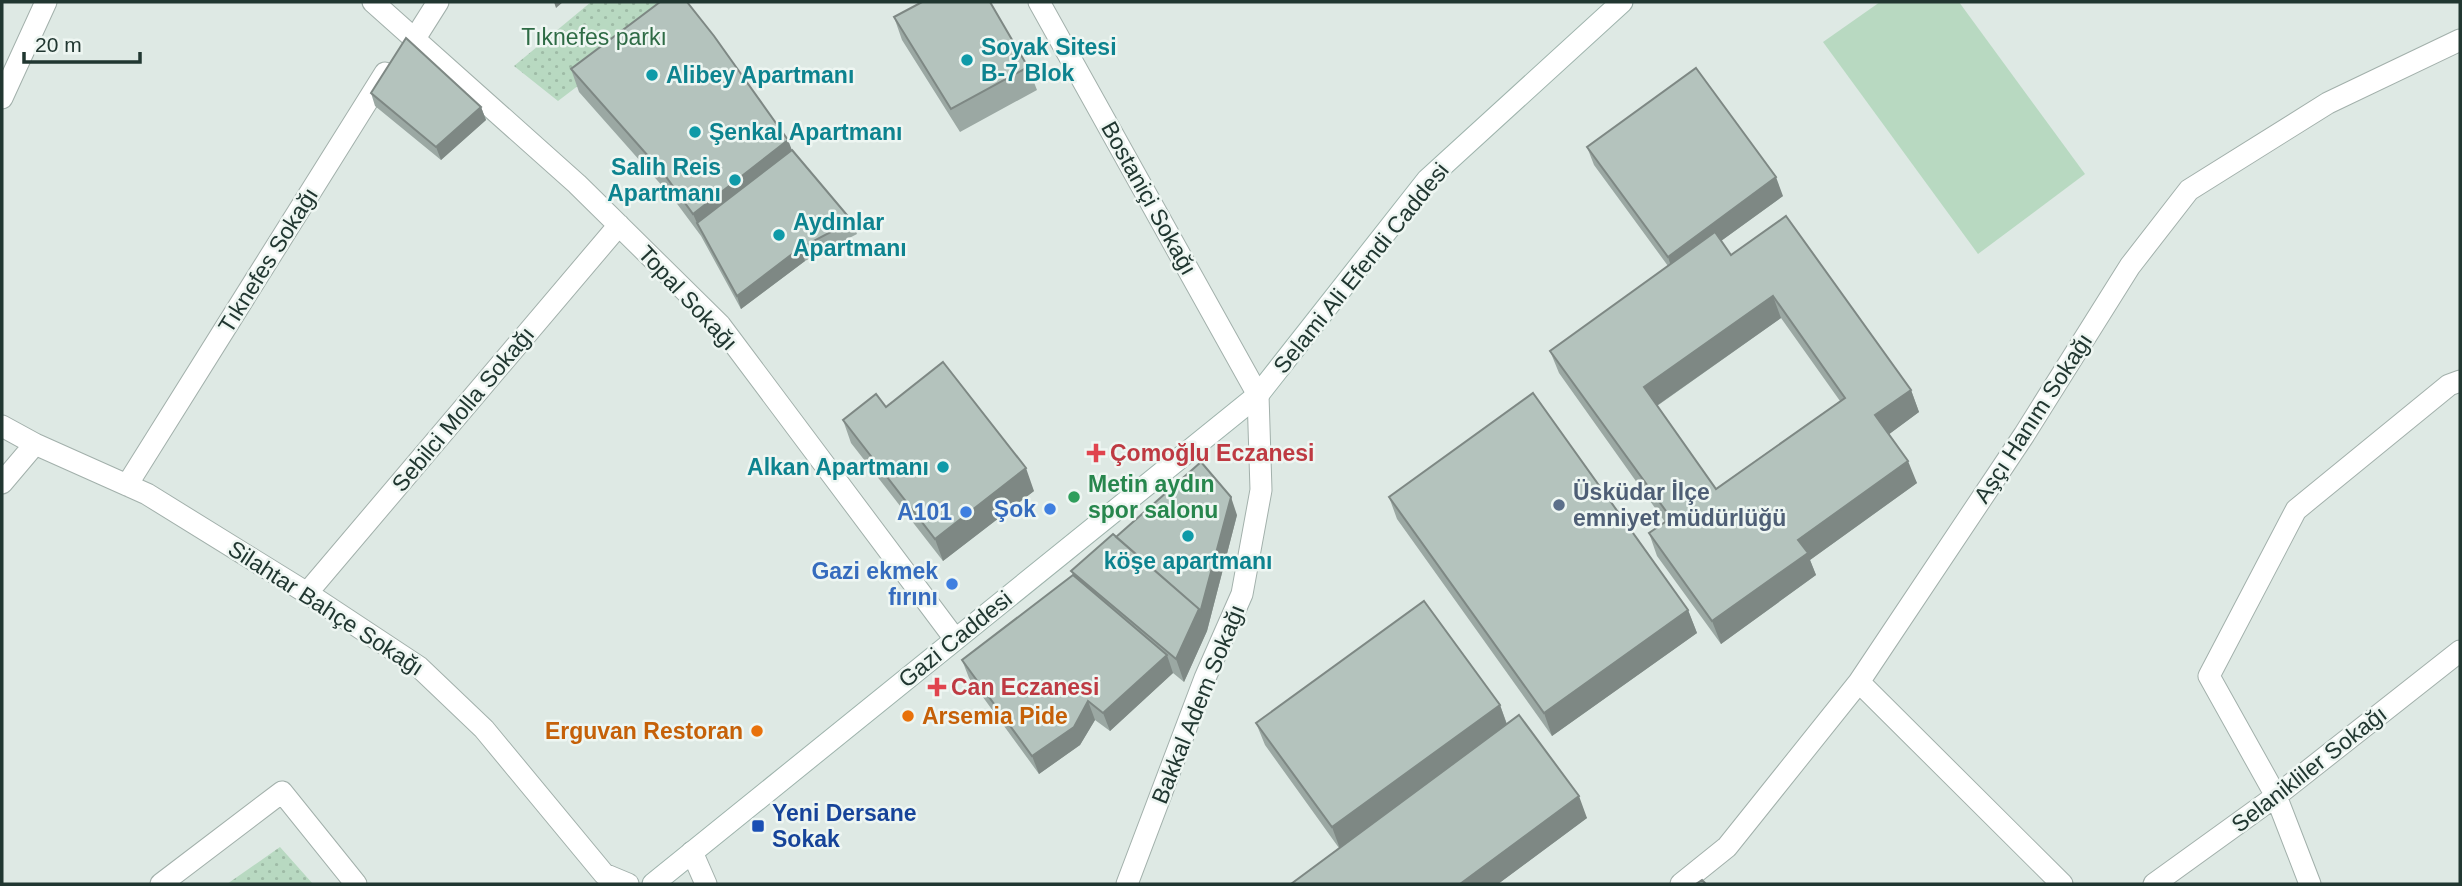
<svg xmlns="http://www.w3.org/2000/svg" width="2462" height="886" font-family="Arial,sans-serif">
<defs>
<pattern id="park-dots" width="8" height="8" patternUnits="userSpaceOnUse" patternTransform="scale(1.75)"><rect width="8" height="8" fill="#b8d9c1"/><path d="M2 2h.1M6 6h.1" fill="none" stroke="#9ebba6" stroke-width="1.8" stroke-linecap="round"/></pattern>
</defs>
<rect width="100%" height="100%" fill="#dee9e4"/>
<path fill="#b8d9c1" d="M1880,2H1959L2085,174L1978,254L1823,42Z"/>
<path fill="url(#park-dots)" d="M591,2H688L558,101L514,66Z
M280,847L313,884H227Z"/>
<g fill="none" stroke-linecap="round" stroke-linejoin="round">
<g stroke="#a2b0ab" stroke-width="23">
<path id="lane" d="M414,40L438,2"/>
</g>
<g stroke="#a2b0ab" stroke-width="23">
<path id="street" d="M373,2L577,184L720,325L955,639
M1039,2L1258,395L1261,490L1242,594L1205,678L1127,884
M2,98L46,2
M2,426L35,444L147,494L307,593L419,667L484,729L604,874L628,884
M2,483L35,444
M127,485L385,73
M307,593L619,225
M1859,682L2062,884
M692,852L706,884
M161,884L282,792L356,884
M1681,884L1727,847L1859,682L2024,435L2130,266L2189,190L2328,103L2460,40
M2154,884L2276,796L2460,651
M2310,884L2276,796L2209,676L2296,510L2449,385L2460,381"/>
</g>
<g stroke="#9eb3ac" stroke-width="23">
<path id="secondary" d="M653,884L1258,395L1427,180L1622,2"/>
</g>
<use href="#lane" stroke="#fff" stroke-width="21"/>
<use href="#street" stroke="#fff" stroke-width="21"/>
<use href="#secondary" stroke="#fff" stroke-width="21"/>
</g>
<path fill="#9ba8a3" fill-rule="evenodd" d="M894,17L1028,67L1037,90L960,132L902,40Z
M571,69L792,150L852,221L857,234L805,261L741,309L701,236L672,197L579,92Z
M371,93L481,107L486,120L441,160L375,106Z
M1587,147L1783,196L1721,241L1731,255L1911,390L1919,412L1889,434L1917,483L1810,560L1816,575L1721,644L1657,556L1649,533L1665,522L1559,373L1550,351L1668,266L1594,165ZM1781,318L1840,401L1716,489L1657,406Z
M843,420L1034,491L943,561L851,443Z
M1389,497L1688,610L1697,633L1552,736L1397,519Z
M1237,515L1207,631L1184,682L1173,673L1110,731L1095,720L1080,745L1039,774L969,678L962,660L1073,575L1071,571L1116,537Z
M1500,705L1507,724L1587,818L1498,884H1291L1339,848L1265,745L1256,723Z"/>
<path fill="#7e8884" d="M554,2H563L556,8Z
M481,107L486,120L441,160L436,147Z
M788,140L797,163L697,223L693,214Z
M1776,177L1783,196L1674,275L1668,257Z
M800,248L805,261L741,309L737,296Z
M1773,296L1781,318L1652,409L1644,387Z
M1911,390L1919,412L1884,438L1875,415Z
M1908,461L1917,483L1810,560L1816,575L1721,644L1712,621L1798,540Z
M1026,468L1034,491L943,561L935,539Z
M1231,497L1237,515L1207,631L1184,682L1176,659Z
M1688,610L1697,633L1552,736L1544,713Z
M1167,655L1173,673L1110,731L1103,713Z
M1088,701L1095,720L1080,745L1039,774L1032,756Z
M1500,705L1508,728L1340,849L1332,827Z
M1579,796L1587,818L1498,884H1460Z"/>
<path fill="#b4c3bd" stroke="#7e8884" stroke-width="2" fill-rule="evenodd" d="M660,2H687L714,36L788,140L693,214L664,174L571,69Z
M922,2H990L1028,67L951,109L894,17Z
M406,38L481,107L436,147L371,93Z
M1696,68L1776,177L1668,257L1587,147Z
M792,150L852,221L800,248L737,296L697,223Z
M1786,216L1911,390L1875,415L1908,461L1798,540L1808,553L1712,621L1649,533L1671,518L1550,351L1715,232L1731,255ZM1773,296L1845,398L1716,489L1644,387Z
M943,362L1026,468L935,539L843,420L876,394L886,407Z
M1533,393L1688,610L1544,713L1389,497Z
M1201,462L1231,497L1200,613L1199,609L1116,537Z
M1113,534L1199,609L1176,659L1071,571Z
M1073,575L1167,655L1103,713L1088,701L1074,727L1032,756L962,660Z
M1424,601L1500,705L1332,827L1256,723Z
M1519,715L1579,796L1460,884H1291Z
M1702,880L1706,884H1696Z"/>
<g fill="#0f9aa8" stroke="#eef6f2" stroke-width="2.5">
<circle cx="967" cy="60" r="7"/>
<circle cx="652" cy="75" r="7"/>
<circle cx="695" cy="132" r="7"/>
<circle cx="735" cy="180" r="7"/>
<circle cx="779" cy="235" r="7"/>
<circle cx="943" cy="467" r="7"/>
<circle cx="1188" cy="536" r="7"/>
</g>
<g fill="#e0444e" stroke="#eef6f2" stroke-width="2.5">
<path d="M1092.5 442.5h7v7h7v7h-7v7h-7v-7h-7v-7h7z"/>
<path d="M933.5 676.5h7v7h7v7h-7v7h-7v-7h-7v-7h7z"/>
</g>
<circle fill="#2e9e5b" stroke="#eef6f2" stroke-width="2.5" cx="1074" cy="497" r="7"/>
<circle fill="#5c6f8a" stroke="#eef6f2" stroke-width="2.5" cx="1559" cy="505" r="7"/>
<g fill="#3f7fe0" stroke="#eef6f2" stroke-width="2.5">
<circle cx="1050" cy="509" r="7"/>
<circle cx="966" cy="512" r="7"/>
<circle cx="952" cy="584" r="7"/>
</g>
<g fill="#e8710a" stroke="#eef6f2" stroke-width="2.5">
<circle cx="908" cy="716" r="7"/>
<circle cx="757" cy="731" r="7"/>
</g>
<rect fill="#1a4fb4" stroke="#eef6f2" stroke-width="2.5" x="751" y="819" width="14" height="14" rx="3.5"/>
<g text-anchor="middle" stroke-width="5" stroke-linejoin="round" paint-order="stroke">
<g font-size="23" fill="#2e6b45" stroke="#eef6f2">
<text x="594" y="45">Tıknefes parkı</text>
</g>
<g font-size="23" font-weight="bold" fill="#0d838f" stroke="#eef6f2" text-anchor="start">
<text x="981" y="55">Soyak Sitesi<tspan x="981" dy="26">B-7 Blok</tspan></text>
<text x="666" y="83">Alibey Apartmanı</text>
<text x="709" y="140">Şenkal Apartmanı</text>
<text x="721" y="175" text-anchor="end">Salih Reis<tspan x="721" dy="26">Apartmanı</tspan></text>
<text x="793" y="230">Aydınlar<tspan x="793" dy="26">Apartmanı</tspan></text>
<text x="929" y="475" text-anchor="end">Alkan Apartmanı</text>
<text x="1188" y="569" text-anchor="middle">köşe apartmanı</text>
</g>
<g font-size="23" fill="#213731" stroke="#eef6f2">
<text transform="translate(1149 198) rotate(61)" y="8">Bostaniçi Sokağı</text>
<text transform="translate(268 260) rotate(-58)" y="8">Tıknefes Sokağı</text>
<text transform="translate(1361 268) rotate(-51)" y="8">Selami Ali Efendi Caddesi</text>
<text transform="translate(688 298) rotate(47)" y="8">Topal Sokağı</text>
<text transform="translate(463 409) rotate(-50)" y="8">Sebilci Molla Sokağı</text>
<text transform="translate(2033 418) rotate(-57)" y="8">Aşçı Hanım Sokağı</text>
<text transform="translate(326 608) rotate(33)" y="8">Silahtar Bahçe Sokağı</text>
<text transform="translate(955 639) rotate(-39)" y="8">Gazi Caddesi</text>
<text transform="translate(1198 704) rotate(-68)" y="8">Bakkal Adem Sokağı</text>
<text transform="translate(2309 769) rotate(-38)" y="8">Selanikliler Sokağı</text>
</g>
<g font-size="23" font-weight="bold" fill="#be3a42" stroke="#eef6f2" text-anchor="start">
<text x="1110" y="461">Çomoğlu Eczanesi</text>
<text x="951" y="695">Can Eczanesi</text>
</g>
<g font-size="23" font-weight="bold" fill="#27864d" stroke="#eef6f2" text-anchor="start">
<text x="1088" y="492">Metin aydın<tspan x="1088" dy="26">spor salonu</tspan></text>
</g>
<g font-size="23" font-weight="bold" fill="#4e5e75" stroke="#eef6f2" text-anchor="start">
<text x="1573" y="500">Üsküdar İlçe<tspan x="1573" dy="26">emniyet müdürlüğü</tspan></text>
</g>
<g font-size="23" font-weight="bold" fill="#366cbe" stroke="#eef6f2" text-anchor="end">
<text x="1036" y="517">Şok</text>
<text x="952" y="520">A101</text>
<text x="938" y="579">Gazi ekmek<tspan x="938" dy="26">fırını</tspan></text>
</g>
<g font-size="23" font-weight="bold" fill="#c56008" stroke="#eef6f2" text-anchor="start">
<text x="922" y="724">Arsemia Pide</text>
<text x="743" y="739" text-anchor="end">Erguvan Restoran</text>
</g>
<g font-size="23" font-weight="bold" fill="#164399" stroke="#eef6f2" text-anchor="start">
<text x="772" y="821">Yeni Dersane<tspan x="772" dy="26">Sokak</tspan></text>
</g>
</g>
<rect width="2462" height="886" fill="none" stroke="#213731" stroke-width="7"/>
<path d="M24 52v10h116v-10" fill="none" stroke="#213731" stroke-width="3.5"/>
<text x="35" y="52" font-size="21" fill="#213731" stroke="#eef6f2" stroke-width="5" paint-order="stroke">20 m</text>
</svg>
